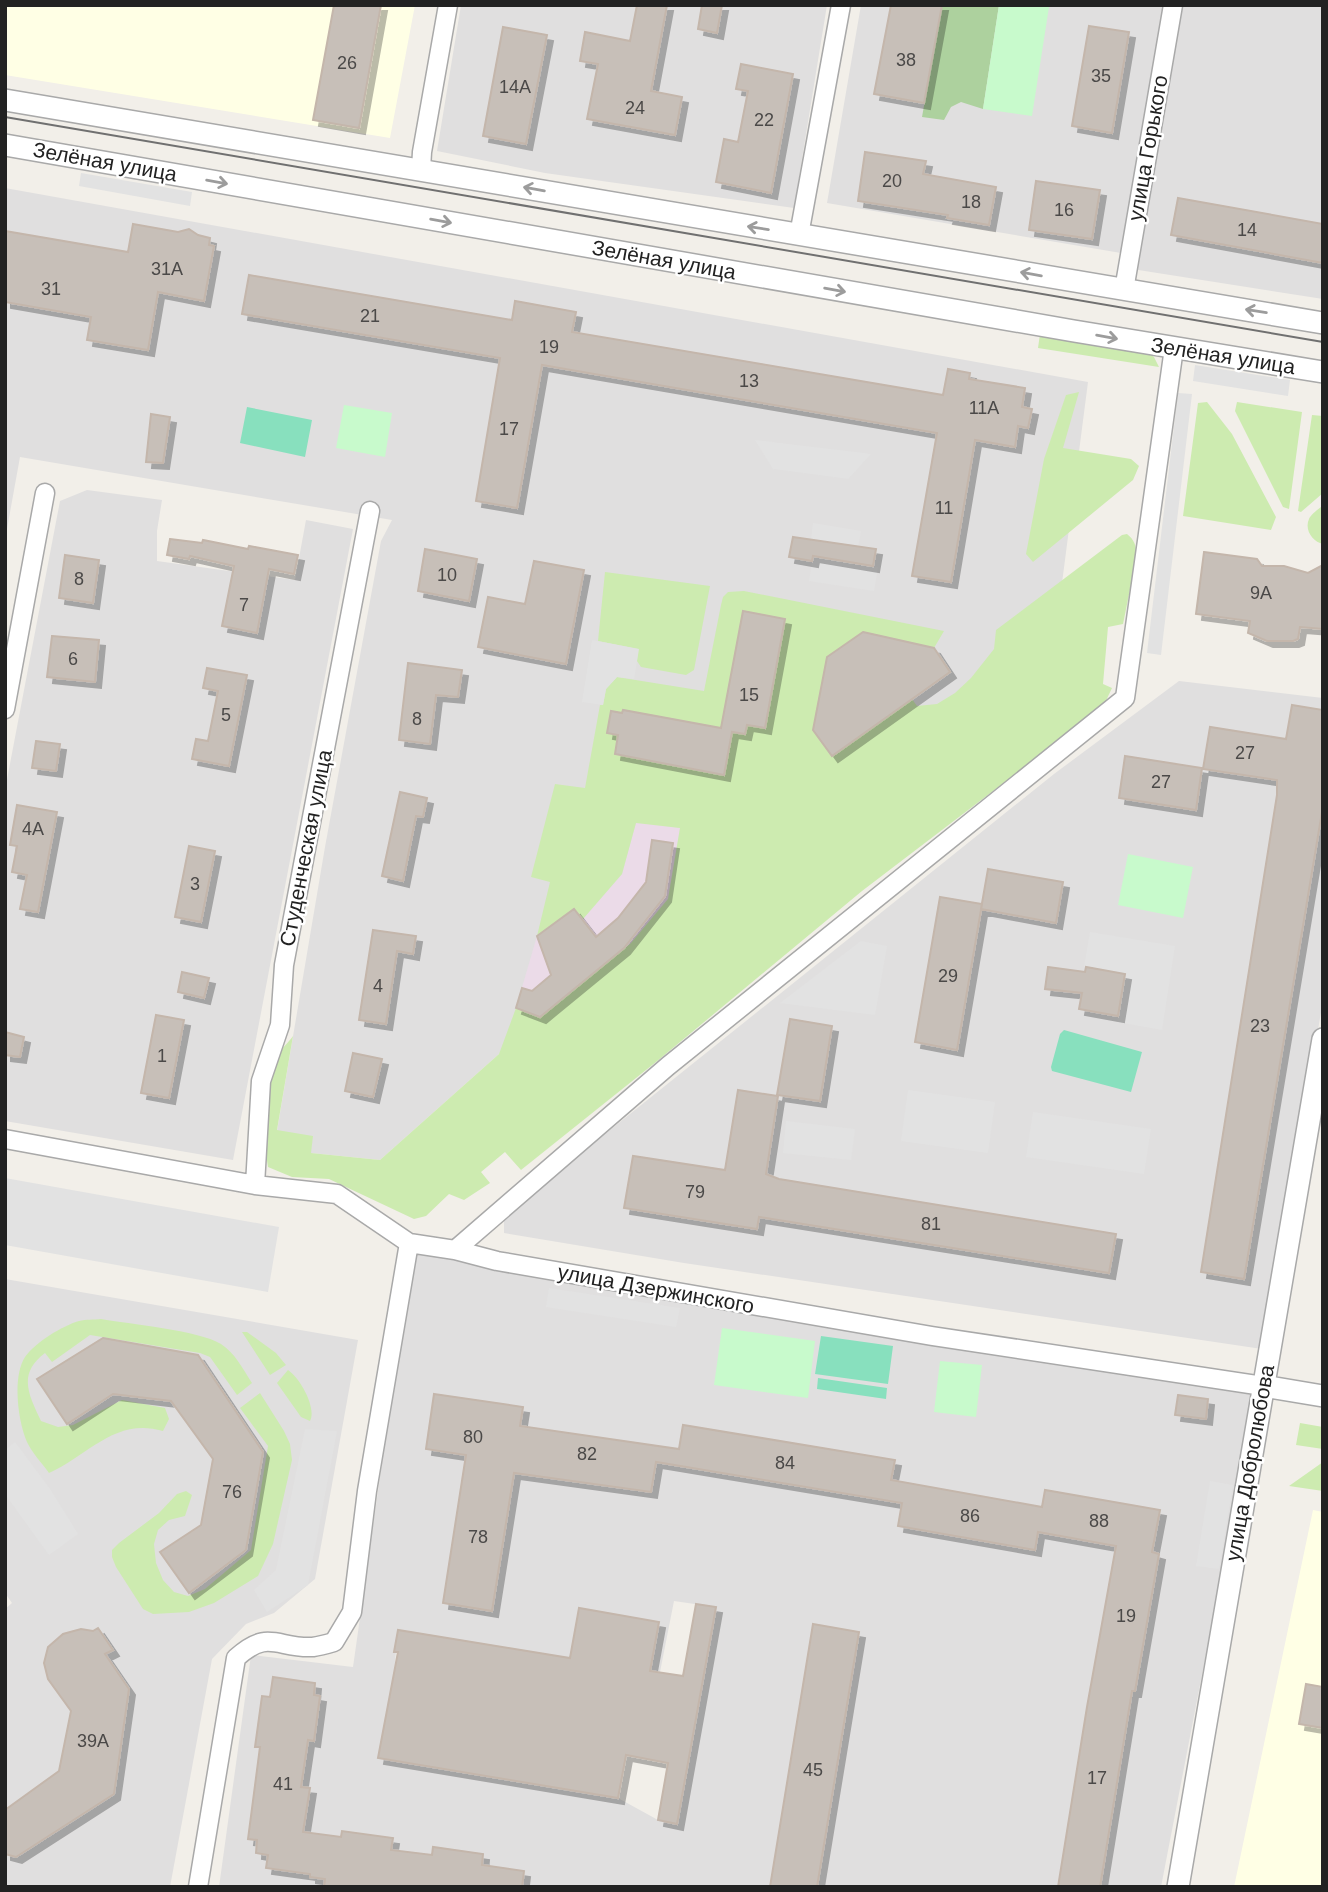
<svg xmlns="http://www.w3.org/2000/svg" width="1328" height="1892" font-family="Arial,sans-serif">
<defs>
<filter id="shadow"><feDropShadow dx="6" dy="6" stdDeviation="0" flood-color="#0004"/></filter>
</defs>
<rect width="100%" height="100%" fill="#f2efe9"/>
<path fill="#e0dfdf" fill-rule="evenodd" d="M461,5H827L794,208L545,173L437,151Z
M861,5H1163L1121,253L827,203Z
M1180,5H1323V299L1132,269Z
M5,188L1088,382L1058,614L499,1054L380,1160L311,1153L277,1131L325,847L381,541L392,520L20,457L5,540Z
M87,490L162,500L157,531V561L295,580L306,520L353,529L233,1160L5,1121V790L60,501Z
M1179,681L1323,698V1001L1262,1349L684,1263L504,1233V1215L1054,774Z
M412,1252L497,1261L1259,1379L1161,1887H219L251,1655L353,1667ZM674,1601L715,1607L658,1820L618,1798L378,1758L394,1673L398,1630L660,1672Z
M5,1279L358,1340L315,1579L274,1613L246,1624L212,1659L170,1887H5V1609L12,1603L5,1593Z"/>
<path fill="#ebdbe8" d="M636,822L680,828L668,899L631,943L540,1017L516,1008L537,936L574,909L583,919L622,874Z"/>
<path fill="#ffffe5" d="M5,5H415L390,138L5,75Z
M1313,1510L1323,1512V1887H1234Z"/>
<path fill="#cdebb0" fill-rule="evenodd" d="M1040,334L1146,351L1154,357L1159,367L1038,348Z
M1079,392L1063,448L1131,459L1139,466L1133,480L1033,562L1026,554L1044,459L1066,395Z
M1207,402L1232,434L1276,517L1271,530L1183,516L1198,403Z
M1237,402L1302,412L1289,509L1283,507L1235,411Z
M1312,415L1323,416V493L1301,512L1298,511Z
M1323,505V544C1313,542 1304,530 1309,519C1311,514 1319,509 1323,505Z
M1127,534C1136,541 1137,549 1136,560L1123,624L1108,627L1103,684L1112,688L1103,707L862,891L656,1062L521,1170L505,1152L481,1172L490,1183L464,1200L449,1194L426,1216L414,1219L329,1179L292,1177L268,1167C263,1136 261,1085 276,1057C280,1050 288,1043 293,1036L277,1130L313,1136L311,1153L380,1160L499,1054L516,1008L541,1016L631,943L668,899L680,828L636,823L622,874L583,919L574,909L537,936L550,882L531,877L555,784L585,788L600,705H603L606,689L617,677L704,691L721,605L723,597L728,592L744,591L944,631L934,648L863,632L917,706L937,704L955,693L971,678L994,649L996,630L1122,535ZM743,611L785,619L765,728L747,725L745,734L732,732L724,774L615,754L623,710L721,728Z
M605,572L710,586L694,670L686,675L641,667L637,661L638,649L598,641Z
M101,1319C129,1324 198,1330 221,1344C235,1353 243,1369 252,1383L237,1395L210,1357L200,1353L90,1335L52,1362L45,1353C17,1374 29,1395 41,1421L58,1427L73,1425L122,1400L165,1408L169,1419L163,1431C115,1417 89,1455 49,1473C42,1463 32,1453 27,1442C18,1422 12,1377 25,1357C36,1342 62,1326 79,1321C86,1319 94,1320 101,1319Z
M242,1332H247L276,1353L286,1365L270,1375Z
M288,1370C300,1378 317,1408 310,1421L301,1417L277,1383Z
M260,1393L284,1431L290,1444L292,1460L273,1544L258,1576L214,1603L189,1612L153,1614L143,1609L116,1567L112,1557V1550L119,1543L159,1513L177,1494L186,1491L192,1495L185,1516L169,1520L158,1530L154,1544L156,1563L163,1580L174,1592L188,1596L205,1589L251,1550L268,1446L240,1408Z
M1300,1423L1323,1427V1449L1296,1445Z
M1323,1462V1491L1289,1486Z"/>
<path fill="#add19e" d="M942,5H999L983,109L961,102L951,107L944,120L922,117Z"/>
<path fill="#c8facc" d="M999,5L1049,7L1032,116L983,109Z
M344,405L392,413L385,457L336,448Z
M1128,854L1193,867L1183,918L1118,905Z
M722,1328L815,1341L808,1398L714,1385Z
M940,1361L982,1365L976,1417L934,1412Z"/>
<path fill="#88e0be" d="M247,407L312,420L305,457L240,443Z
M1064,1030L1142,1052L1131,1092L1052,1071L1051,1067L1060,1034Z
M821,1336L893,1346L888,1384L815,1374Z
M818,1378L887,1388L886,1399L817,1389Z"/>
<path fill="#e2e2e2" d="M81,173L192,192L190,206L79,186Z
M1195,365L1290,380L1288,396L1193,381Z
M1178,393L1192,394L1161,655L1147,653Z
M755,440L871,454L848,479L773,469Z
M813,523L861,531L858,547L846,545L843,561L878,567L874,591L809,581L815,541L811,540Z
M592,640L639,649L634,679L617,677L606,689L603,705L582,702Z
M1090,932L1175,946L1162,1030L1117,1022L1125,974L1084,967Z
M861,941L887,946L875,1015L780,1003Z
M908,1090L995,1102L988,1153L901,1141Z
M1033,1112L1151,1129L1144,1174L1026,1157Z
M786,1121L855,1129L851,1160L783,1153Z
M5,1178L279,1227L268,1292L5,1245Z
M549,1288L680,1308L676,1327L546,1307Z
M305,1429L337,1431L308,1585L267,1612L254,1590L276,1570Z
M15,1442L50,1489L78,1534L49,1555L5,1494V1450Z
M1210,1481L1233,1485L1219,1569L1196,1566Z"/>
<path fill="#c7bfb8" stroke="#c4b6ab" stroke-width="2" filter="url(#shadow)" d="M334,5H381L359,128L313,120Z
M637,5H667L651,91L682,97L675,135L587,119L598,64L580,61L585,32L630,41Z
M702,5H722L717,33L698,29Z
M891,5H942L924,103L874,94Z
M1089,26L1129,32L1112,133L1072,126Z
M503,27L547,35L526,144L483,136Z
M741,64L793,74L771,193L716,182L724,139L738,142L748,91L736,89Z
M865,152L926,161L923,174L996,187L989,225L947,218L948,215L858,201Z
M1036,181L1100,190L1092,239L1029,230Z
M1178,198L1323,224V263L1171,235Z
M133,224L178,232L189,229L198,235L210,238L209,245L214,246L204,301L158,292L148,350L87,340L91,317L5,302V231L128,252Z
M249,275L512,320L515,301L576,312L572,332L943,395L948,369L970,373L969,379L1025,388L1022,407L1032,409L1028,428L1018,426L1015,447L975,440L951,582L912,576L937,433L571,370L542,365L517,508L476,501L500,358L242,314Z
M151,414L170,417L163,463L146,462Z
M793,537L876,549L873,566L813,556L812,561L789,557Z
M170,539L202,543L203,540L248,549L249,546L298,555L294,574L269,569L257,633L222,626L234,566L190,556L189,559L167,555Z
M425,549L477,559L469,601L418,591Z
M1204,552L1257,559L1262,566H1284L1308,573L1323,565V629L1300,627L1298,639L1293,641H1267L1248,633L1250,621L1196,614Z
M65,555L99,560L93,603L59,598Z
M534,561L584,570L566,664L478,647L488,597L525,604Z
M743,611L785,619L765,728L747,725L745,734L732,732L724,775L615,754L618,735L607,733L611,711L622,713L623,710L721,728Z
M863,632L934,648L950,672L832,756L813,730L827,657Z
M52,636L99,640L95,682L47,677Z
M408,663L462,670L458,697L436,695L430,744L399,740Z
M207,668L247,675L229,766L192,759L196,739L208,741L218,691L203,688Z
M1292,705L1323,710V806L1244,1279L1201,1272L1277,795V780L1203,769L1210,727L1286,739Z
M36,741L60,744L56,771L32,768Z
M1125,756L1202,768L1196,810L1119,798Z
M400,792L427,798L423,817L416,816L403,881L382,876Z
M17,805L57,812L38,912L20,909L27,875L12,872L17,846L10,845Z
M652,840L673,843L665,896L624,948L540,1017L516,1008L522,988L532,991L551,975L537,936L574,909L596,937L618,918L646,882Z
M189,846L215,851L201,922L175,917Z
M988,869L1063,882L1056,923L981,909Z
M940,897L982,904L957,1050L915,1042Z
M373,930L416,936L413,954L397,951L386,1024L359,1020Z
M1048,967L1085,972L1086,967L1125,974L1118,1016L1079,1009L1082,993L1045,989Z
M182,972L209,978L204,998L178,992Z
M156,1015L184,1020L169,1098L141,1093Z
M790,1019L832,1026L820,1101L777,1095Z
M5,1032L24,1037L20,1057L5,1055Z
M353,1053L382,1059L373,1097L345,1091Z
M738,1090L778,1096L766,1174L779,1179L1116,1234L1109,1273L759,1217L757,1229L624,1208L633,1156L725,1170Z
M103,1338L198,1355L263,1452L246,1550L189,1593L160,1552L201,1525L213,1459L171,1401L113,1394L67,1424L37,1379Z
M434,1394L523,1407L520,1426L679,1449L683,1425L895,1460L891,1480L1042,1507L1045,1490L1160,1510L1152,1552L1159,1554L1135,1691H1132L1100,1887H1058L1087,1707L1116,1546L1038,1532L1035,1550L898,1526L902,1503L656,1462L651,1492L514,1473L492,1611L443,1603L466,1455L426,1449Z
M1178,1395L1208,1399L1206,1419L1175,1415Z
M696,1604L716,1607L677,1824L658,1820L668,1763L626,1755L618,1798L378,1758L398,1652H394L398,1630L570,1658L579,1608L659,1622L650,1671L683,1676Z
M813,1624L859,1632L817,1887H770Z
M98,1628L113,1650L105,1654L129,1689L114,1794L16,1857L5,1854V1810L59,1771L71,1711L48,1679L44,1663L48,1647L63,1634L81,1629L93,1631Z
M273,1677L315,1683L314,1695L320,1696L314,1741L308,1740L301,1787L310,1788L303,1832L341,1837L342,1831L393,1838L391,1850L432,1855L433,1847L483,1854L482,1865L524,1871L522,1887H324L325,1879L310,1877V1874L266,1868L268,1855L256,1853L257,1840L248,1839L260,1747H255L262,1696L270,1697Z
M1306,1684L1323,1687V1728L1299,1724Z"/>
<g fill="none" stroke-linecap="round" stroke-linejoin="round">
<g stroke="#a9a9a9" stroke-width="21">
<path id="minor" d="M421,169L422,152L448,5
M799,235L841,5
M1124,290L1173,5
M5,709L45,493
M5,1139L255,1185L337,1194L409,1243L455,1250L497,1261L932,1336L1263,1386
M255,1185L261,1081L280,1025L284,965L370,511
M455,1250L668,1066L1125,698L1174,348
M198,1887L236,1658C269,1628 277,1649 313,1647C320,1646 327,1644 334,1642L352,1612L367,1491L409,1243"/>
</g>
<g stroke="#a9a9a9" stroke-width="24">
<path id="tertiary" d="M5,100L1323,323
M5,145L1074,331L1323,372
M1263,1386L1323,1396
M1178,1887L1323,1039"/>
</g>
<use href="#minor" stroke="#fff" stroke-width="18"/>
<use href="#tertiary" stroke="#fff" stroke-width="21"/>
<path stroke="#707070" stroke-width="2" d="M5,117L1323,342"/>
</g>
<defs><path id="oneway-shaft" d="M-6 0H5M1.5-3L5.5 0L1.5 3" fill="none" stroke-width="1.6" stroke-linecap="round" stroke-linejoin="round" transform="scale(1.75)"/></defs>
<g stroke="#9c9c9c">
<use href="#oneway-shaft" transform="translate(217 182) rotate(10)"/>
<use href="#oneway-shaft" transform="translate(534 189) rotate(-170)"/>
<use href="#oneway-shaft" transform="translate(441 221) rotate(10)"/>
<use href="#oneway-shaft" transform="translate(758 228) rotate(-171)"/>
<use href="#oneway-shaft" transform="translate(1031 274) rotate(-170)"/>
<use href="#oneway-shaft" transform="translate(835 290) rotate(10)"/>
<use href="#oneway-shaft" transform="translate(1256 311) rotate(-171)"/>
<use href="#oneway-shaft" transform="translate(1107 337) rotate(10)"/>
</g>
<g text-anchor="middle" stroke-width="5" stroke-linejoin="round" paint-order="stroke">
<g font-size="18" fill="#4b4948">
<text x="906" y="66">38</text>
<text x="347" y="69">26</text>
<text x="1101" y="82">35</text>
<text x="515" y="93">14А</text>
<text x="635" y="114">24</text>
<text x="764" y="126">22</text>
<text x="892" y="187">20</text>
<text x="971" y="208">18</text>
<text x="1064" y="216">16</text>
<text x="1247" y="236">14</text>
<text x="167" y="275">31А</text>
<text x="51" y="295">31</text>
<text x="370" y="322">21</text>
<text x="549" y="353">19</text>
<text x="749" y="387">13</text>
<text x="984" y="414">11А</text>
<text x="509" y="435">17</text>
<text x="944" y="514">11</text>
<text x="447" y="581">10</text>
<text x="79" y="585">8</text>
<text x="1261" y="599">9А</text>
<text x="244" y="611">7</text>
<text x="73" y="665">6</text>
<text x="749" y="701">15</text>
<text x="226" y="721">5</text>
<text x="417" y="725">8</text>
<text x="1245" y="759">27</text>
<text x="1161" y="788">27</text>
<text x="33" y="835">4А</text>
<text x="195" y="890">3</text>
<text x="948" y="982">29</text>
<text x="378" y="992">4</text>
<text x="1260" y="1032">23</text>
<text x="162" y="1062">1</text>
<text x="695" y="1198">79</text>
<text x="931" y="1230">81</text>
<text x="473" y="1443">80</text>
<text x="587" y="1460">82</text>
<text x="785" y="1469">84</text>
<text x="232" y="1498">76</text>
<text x="970" y="1522">86</text>
<text x="1099" y="1527">88</text>
<text x="478" y="1543">78</text>
<text x="1126" y="1622">19</text>
<text x="93" y="1747">39А</text>
<text x="813" y="1776">45</text>
<text x="1097" y="1784">17</text>
<text x="283" y="1790">41</text>
</g>
<g font-size="21" fill="#222" stroke="#fff">
<text transform="translate(1148 148) rotate(-80)" y="7">улица Горького</text>
<text transform="translate(105 162) rotate(10)" y="7">Зелёная улица</text>
<text transform="translate(664 260) rotate(10)" y="7">Зелёная улица</text>
<text transform="translate(1223 356) rotate(9)" y="7">Зелёная улица</text>
<text transform="translate(306 848) rotate(-79)" y="7">Студенческая улица</text>
<text transform="translate(656 1289) rotate(10)" y="7">улица Дзержинского</text>
<text transform="translate(1250 1463) rotate(-80)" y="7">улица Добролюбова</text>
</g>
</g>
<rect width="1328" height="1892" fill="none" stroke="#222222" stroke-width="14"/>
</svg>
